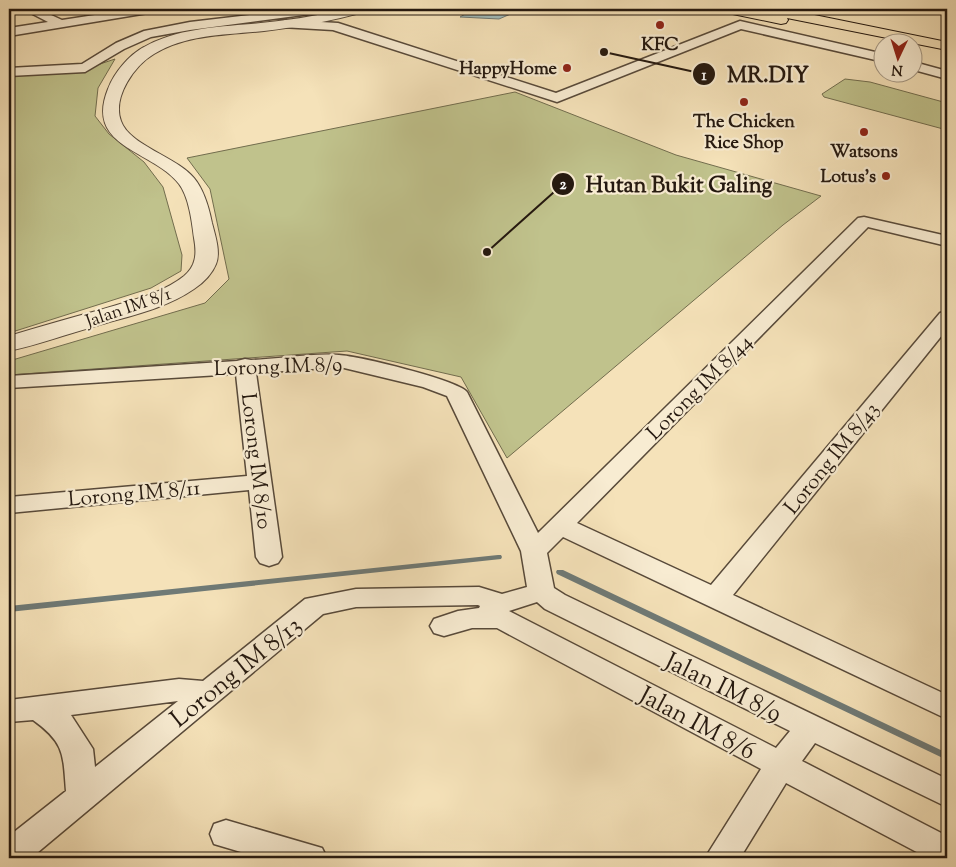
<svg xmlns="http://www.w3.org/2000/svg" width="956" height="867" font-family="'Sorts Mill Goudy',serif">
<rect width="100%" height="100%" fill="#f5e2b9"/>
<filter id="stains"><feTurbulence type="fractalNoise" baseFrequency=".004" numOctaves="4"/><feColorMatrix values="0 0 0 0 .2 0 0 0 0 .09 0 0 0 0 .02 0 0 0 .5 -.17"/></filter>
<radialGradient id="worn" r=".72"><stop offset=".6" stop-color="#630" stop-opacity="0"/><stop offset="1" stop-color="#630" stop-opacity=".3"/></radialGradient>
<path fill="#c0c28c" stroke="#726d4e" d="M115,59L98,88L95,116L109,134L144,162L163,187L182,255L181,271L151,288L9,333V72L88,68Z
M845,79L870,82L947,103V130L824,97L822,94Z
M515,92L676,155L821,196L783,225L507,458L461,377L347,351L9,375V361L205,303L229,279L210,189L187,158Z"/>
<path fill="#a1bbba" stroke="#6f7a76" d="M474,9H522L499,19L460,17Z"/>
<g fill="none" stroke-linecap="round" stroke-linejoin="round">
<path fill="#6f7a76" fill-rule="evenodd" d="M498,555H501L502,557L501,559L9,612V606Z
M557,570H563L947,753V760L557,574L556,572Z"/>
<g stroke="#584a3a" stroke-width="3">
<path id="minor" d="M23,9H38L62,20L134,9H160L154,12L9,36V28L48,22Z
M300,9H332L326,12L190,30L151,37L124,49L85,72L9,76V68L82,64L116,43L144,31L190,22Z
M285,20L338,23L556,93L740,21L884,54V62L741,29L557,102L333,30L281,27L279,24Z
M914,62L947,71V79L914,70Z
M864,217L947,236V246L868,227L577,523L711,585L940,313L947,311V329L733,595L947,695V719L563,537L547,553L554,588L565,595L947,779V807L815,743L802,761L947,836V858H928L786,783L740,858H705L761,769L497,628H472L444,636L434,633L430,626L434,619L458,611L479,608L480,606L478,605L356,607L323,614L31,858H9V836L66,791C63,754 65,743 33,720L9,722V700L179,679L203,681L305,599L356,589L479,587L502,594L527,587L521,551L447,396L423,387L340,367L256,373L282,557L278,563L269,566L260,563L256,557L249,490L9,513V497L247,476L236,374L9,388V376L237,361L245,359L251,360C280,359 311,353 339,355C358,356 458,380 467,392L538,533L858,218ZM537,602L545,609L790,731L776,748L509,611ZM178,701L95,767L93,749L71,715Z
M226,820L322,848L327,858H261L214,844L210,834L214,824Z"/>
</g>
<g stroke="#584a3a" stroke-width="2">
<path id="tertiary" d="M344,9H366L364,12C331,21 298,27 264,31C227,35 187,34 154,54C135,65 112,97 121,121C129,145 177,157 194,178C204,190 209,208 212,223C215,235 221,252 216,264C212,274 203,283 194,289C165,309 129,316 96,326C67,334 38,345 9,351V336C39,327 69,318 100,310C128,301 160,295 184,276C196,266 197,254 194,238C192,222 189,197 179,184C153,150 84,148 108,89C114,73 129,55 144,47C176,29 215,27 251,24C282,21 314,17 344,9Z"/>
</g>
<g stroke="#24180f" stroke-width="2">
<path id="primary" d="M721,9H747L760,11L758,9H785L947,42V50L787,18L788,20L786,23L781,24L723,12Z"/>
</g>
<use href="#minor" fill="#f8ecd2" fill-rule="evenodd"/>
<use href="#tertiary" fill="#f8ecd2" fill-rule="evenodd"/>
<use href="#primary" fill="#f5e2b9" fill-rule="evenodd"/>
</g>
<g fill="#8f2418" stroke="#f8ecd2" stroke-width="2">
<circle cx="660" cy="25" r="5"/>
<circle cx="567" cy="68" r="5"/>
<circle cx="744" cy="102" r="5"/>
<circle cx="864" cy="132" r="5"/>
<circle cx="886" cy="176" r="5"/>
</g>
<g text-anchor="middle" stroke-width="4.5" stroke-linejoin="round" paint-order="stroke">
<g font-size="18" font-weight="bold" fill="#24180f" stroke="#f8ecd2">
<text x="660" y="50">KFC</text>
<text x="557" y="74" text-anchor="end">HappyHome</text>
<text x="744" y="127">The Chicken<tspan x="744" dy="21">Rice Shop</tspan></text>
<text x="864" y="157">Watsons</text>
<text x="876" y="182" text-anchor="end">Lotus's</text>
</g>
<g font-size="18" fill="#24180f" stroke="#f8ecd2">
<text transform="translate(128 307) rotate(-19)" y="6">Jalan IM 8/1</text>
</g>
<g font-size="21" fill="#24180f" stroke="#f8ecd2">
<text transform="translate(278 366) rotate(-2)" y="7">Lorong IM 8/9</text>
<text transform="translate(699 387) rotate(-45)" y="7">Lorong IM 8/44</text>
<text transform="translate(831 458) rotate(-51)" y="7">Lorong IM 8/43</text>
<text transform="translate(257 461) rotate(83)" y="7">Lorong IM 8/10</text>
<text transform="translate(134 493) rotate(-5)" y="7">Lorong IM 8/11</text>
</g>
<g font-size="25" fill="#24180f" stroke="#f8ecd2">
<text transform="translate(235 671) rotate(-39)" y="9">Lorong IM 8/13</text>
<text transform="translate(724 686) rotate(26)" y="9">Jalan IM 8/9</text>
<text transform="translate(698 722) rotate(28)" y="9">Jalan IM 8/6</text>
</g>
</g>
<path fill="none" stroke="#24180f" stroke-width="2" d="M604 52L704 74M487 252L563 184"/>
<g fill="#24180f" stroke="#f8ecd2" stroke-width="2">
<circle cx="604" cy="52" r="5"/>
<circle cx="487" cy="252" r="5"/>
<circle cx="704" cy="74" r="12"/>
<circle cx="563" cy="184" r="12"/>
</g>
<g font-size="15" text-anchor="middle" font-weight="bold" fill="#fff">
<text x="704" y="80">1</text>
<text x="563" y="189">2</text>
</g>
<g font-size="22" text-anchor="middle" font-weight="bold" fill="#24180f" stroke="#f8ecd2" stroke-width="4.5" stroke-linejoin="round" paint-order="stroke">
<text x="768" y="82">MR.DIY</text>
<text x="679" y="192">Hutan Bukit Galing</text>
</g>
<rect width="956" height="867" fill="none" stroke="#f5e2b9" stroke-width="30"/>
<rect x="10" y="10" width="936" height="847" fill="none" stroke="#24180f" stroke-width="2.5"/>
<rect x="15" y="15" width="926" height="837" fill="none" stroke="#24180f"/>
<g transform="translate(898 58) rotate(184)"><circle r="24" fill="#f8ecd2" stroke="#a39784"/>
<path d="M0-4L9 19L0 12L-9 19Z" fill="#8f2418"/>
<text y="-8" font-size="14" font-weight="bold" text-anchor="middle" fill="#24180f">N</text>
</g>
<rect width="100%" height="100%" filter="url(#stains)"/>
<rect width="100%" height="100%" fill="url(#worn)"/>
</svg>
